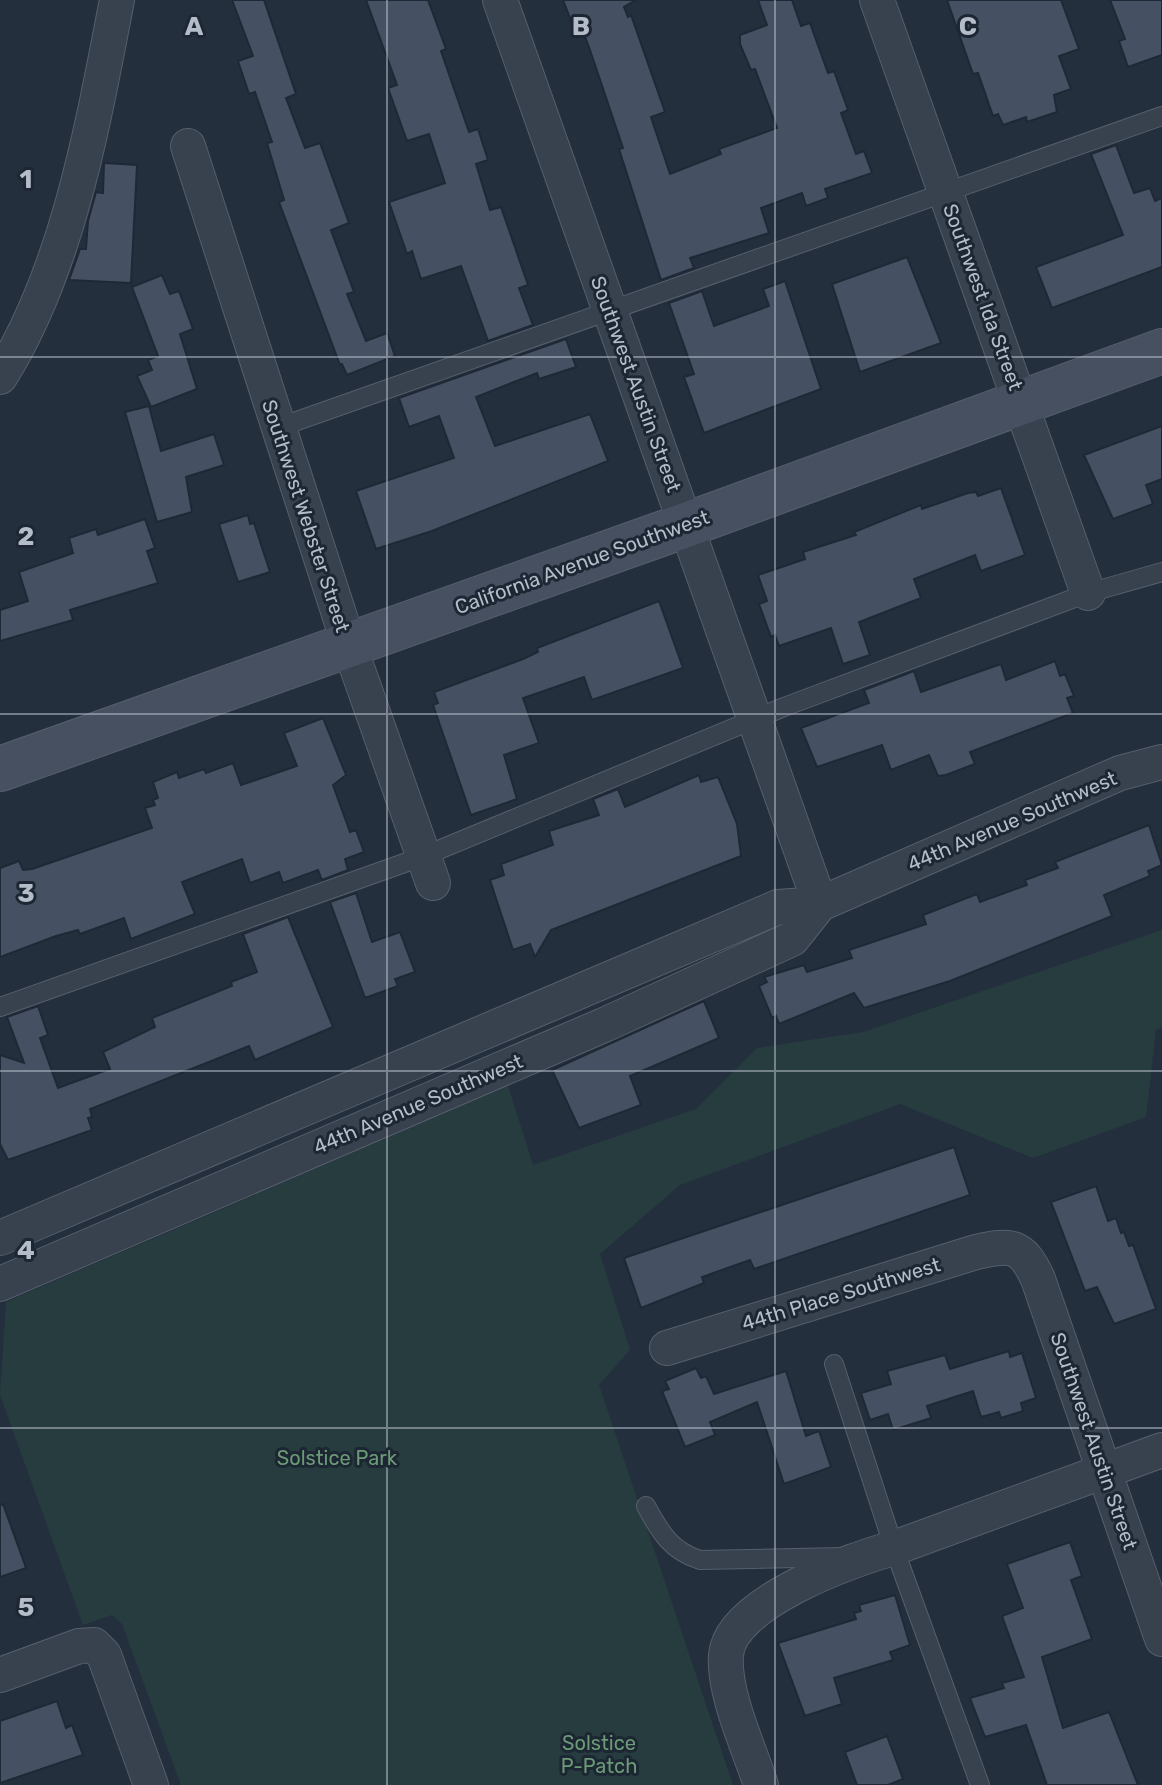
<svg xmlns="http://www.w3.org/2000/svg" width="1162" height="1785" font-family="Rubik,sans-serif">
<rect width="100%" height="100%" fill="#242f3e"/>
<path fill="#263c3f" d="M1162,930V1027L1156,1030L1146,1117L1033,1158L900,1104L680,1185L600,1254L630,1350L599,1385L733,1785H181L122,1624L112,1615L83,1625L0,1395L6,1302L508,1086L533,1165L696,1109L757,1048L863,1032Z"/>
<path fill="#455162" stroke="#1f2835" stroke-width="2" d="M232,0H264L296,94L286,98L305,148L320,143L349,223L331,230L354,292L347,294L366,341L387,333L395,356L347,375L342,364L340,365L279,202L284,200L267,143L272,142L255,92L249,94L238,61L253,56Z
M366,0H428L446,49L441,51L469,132L478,129L488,160L476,164L490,210L501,207L528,285L519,288L533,325L488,341L461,266L421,279L412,251L407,254L389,202L445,183L429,134L407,141L388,88L397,85Z
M563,0H636L624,7L628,17L631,15L665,112L651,117L670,174L721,154L719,149L777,128L755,69L751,70L740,44V35L767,25L758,0H792L801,26L810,23L828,73L834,71L848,110L841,113L856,154L864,151L872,173L825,189L828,198L806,206L802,193L761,208L769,233L690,258L694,268L661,280L619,149L623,148L590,50L580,23L573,26Z
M947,0H1061L1079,49L1059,56L1071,89L1054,95L1057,112L1027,122L1026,117L1003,125L998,114L993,116L978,73L973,74Z
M1110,0H1162V55L1128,67L1119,41L1125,39Z
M1116,145L1134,193L1150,188L1155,201L1162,198V267L1052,308L1036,267L1123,235L1091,154Z
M104,163L137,165L131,283L69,280L80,249H86L88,221L96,192L103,193Z
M907,257L941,343L860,372L832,284Z
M162,275L170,294L179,291L193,329L180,334L197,389L151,407L137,376L152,370L148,360L158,356L132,287Z
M785,281L821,389L704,433L684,377L694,374L669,303L702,291L714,326L769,306L763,289Z
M566,339L576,367L539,379L537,373L476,397L495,446L590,414L608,461L432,531L376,549L356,491L454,458L439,416L409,427L399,398Z
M149,406L161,451L214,434L224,465L186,477L192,512L157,522L125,412Z
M1162,426V479L1146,485L1153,504L1113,519L1084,455Z
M1001,488L1025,555L981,571L975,555L914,579L921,598L859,622L870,655L843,664L831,628L779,646L775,635L771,637L759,604L767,601L758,575L805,559L803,552L856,535L854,532L921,505L922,509L968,493L976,492L978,496Z
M248,515L250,524L254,523L270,572L238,582L219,524Z
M145,519L155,548L147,551L158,583L70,610L73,620L0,641V610L28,601L19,572L73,553L69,538L96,529L98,535Z
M659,601L683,668L592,700L584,677L523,698L539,743L504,755L517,799L471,815L433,705L438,703L434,692L523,659L538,652L537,648Z
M1055,661L1060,676L1065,674L1074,696L1067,698L1073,713L970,752L975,764L946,775L938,776L929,755L891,770L882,745L817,767L801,728L869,703L864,690L914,671L921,692L1001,664L1006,680Z
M323,718L346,775L333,785L350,832L356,830L364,852L345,859L348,870L322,880L318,870L283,883L279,872L250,883L242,859L182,882L195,914L131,939L124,918L80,934L78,930L56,936L0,957V868L19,861L23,870L32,869L152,828L145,808L155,805L153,800L158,798L153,782L177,772L179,778L204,769L206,773L233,763L241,785L297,766L284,733Z
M699,775L701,782L718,777L737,824L741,856L551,930L535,957L530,944L513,950L490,880L504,875L501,864L553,845L549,831L599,815L593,799L618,789L625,807Z
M1149,825L1162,865L1148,871L1150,876L1104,895L1112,916L950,981L864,1008L854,993L779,1024L776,1016L772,1018L759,986L767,982L764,977L804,965L807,972L852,958L849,950L926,924L923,915L977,894L980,902L1027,885L1025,880L1058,868L1055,862Z
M356,893L372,942L400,932L415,972L395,979L398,986L365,998L330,902Z
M288,917L333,1027L255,1060L249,1046L90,1109L92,1117L88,1118L92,1130L8,1160L0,1144V1055L24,1063L7,1017L38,1006L48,1035L40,1038L58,1088L110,1069L103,1052L155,1027L152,1018L232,986L231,982L257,972L243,934Z
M704,1001L719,1038L630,1076L641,1105L579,1128L552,1070Z
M954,1147L970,1195L754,1269L750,1260L702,1277L704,1283L641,1308L624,1258Z
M1096,1186L1108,1221L1116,1218L1121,1233L1124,1232L1129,1246L1133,1245L1156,1309L1114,1324L1097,1287L1085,1291L1051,1202Z
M1009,1351L1010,1357L1022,1353L1036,1398L1021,1403L1023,1411L1001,1418L999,1412L981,1417L973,1391L927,1406L931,1418L893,1430L888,1414L870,1420L861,1393L891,1384L887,1371L945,1355L950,1369Z
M696,1368L701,1378L706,1376L714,1394L786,1371L806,1436L819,1431L831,1467L784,1484L757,1402L710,1422L715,1435L685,1447L662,1391L669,1389L665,1381Z
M3,1504L26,1568L0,1577V1505Z
M1070,1542L1082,1576L1071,1580L1092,1639L1042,1657L1063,1728L1109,1712L1138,1785H1047L1026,1725L985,1737L970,1698L1004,1688L1002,1683L1024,1677L1002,1616L1023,1608L1007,1564Z
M895,1595L910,1645L890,1652L893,1660L834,1678L842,1704L805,1716L778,1643L856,1619L854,1613L861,1611L859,1605Z
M57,1701L66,1728L72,1725L83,1755L0,1783V1721Z
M887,1736L903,1779L888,1785H857L845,1752Z"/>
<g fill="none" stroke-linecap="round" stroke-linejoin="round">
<g stroke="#565f6c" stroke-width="20">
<path id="lane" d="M277,428L1162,116
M0,1007L424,856L784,707L1088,593L1162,572
M834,1364L894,1548L980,1785
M646,1506C660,1532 671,1551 700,1560L842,1557"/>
</g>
<g stroke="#565f6c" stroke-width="36">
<path id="street" d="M500,0L820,904
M877,0L1088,593
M188,146L349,645L433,883
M0,377C68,269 93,124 117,0
M0,1238L778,907L820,904L1120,773L1162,762
M0,1284L604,1025L792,939L820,904
M667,1348L976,1252C1011,1244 1022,1244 1038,1279L1162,1639
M0,1675L79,1646L94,1645L104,1655L151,1785
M761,1785C749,1748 723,1693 726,1655C730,1603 850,1560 894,1548L1162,1450"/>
</g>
<g stroke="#565f6c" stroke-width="46">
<path id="secondary" d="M0,769L686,525L1162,351"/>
</g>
<use href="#lane" stroke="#38414e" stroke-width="18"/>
<use href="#street" stroke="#38414e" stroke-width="34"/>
<use href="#secondary" stroke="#465061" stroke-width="44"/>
</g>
<path fill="none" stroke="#b4bcc9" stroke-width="2" stroke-opacity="0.55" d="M387,0V1785M775,0V1785M0,357H1162M0,714H1162M0,1071H1162M0,1428H1162"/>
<g text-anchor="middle" stroke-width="6" stroke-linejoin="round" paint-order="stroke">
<g font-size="20" fill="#b4bcc9" stroke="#1d2633">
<text transform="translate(983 297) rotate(70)" y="7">Southwest Ida Street</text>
<text transform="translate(636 384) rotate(70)" y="7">Southwest Austin Street</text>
<text transform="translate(306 516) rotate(72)" y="7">Southwest Webster Street</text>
<text transform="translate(582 562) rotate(-20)" y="7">California Avenue Southwest</text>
<text transform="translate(1012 821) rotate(-23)" y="7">44th Avenue Southwest</text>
<text transform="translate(418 1104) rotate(-23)" y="7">44th Avenue Southwest</text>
<text transform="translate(841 1294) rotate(-17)" y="7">44th Place Southwest</text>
<text transform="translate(1094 1441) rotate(71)" y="7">Southwest Austin Street</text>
</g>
<g font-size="20" fill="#6b9a76" stroke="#1d2633">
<text x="337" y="1465">Solstice Park</text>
<text x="599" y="1750">Solstice<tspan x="599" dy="23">P-Patch</tspan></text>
</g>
</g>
<g font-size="26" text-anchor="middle" font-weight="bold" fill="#b4bcc9" stroke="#1d2633" stroke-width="6" stroke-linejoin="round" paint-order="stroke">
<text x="194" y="35">A</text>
<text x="581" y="35">B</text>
<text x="968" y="35">C</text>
<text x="26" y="188">1</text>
<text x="26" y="545">2</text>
<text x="26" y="902">3</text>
<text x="26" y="1259">4</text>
<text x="26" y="1616">5</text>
</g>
</svg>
